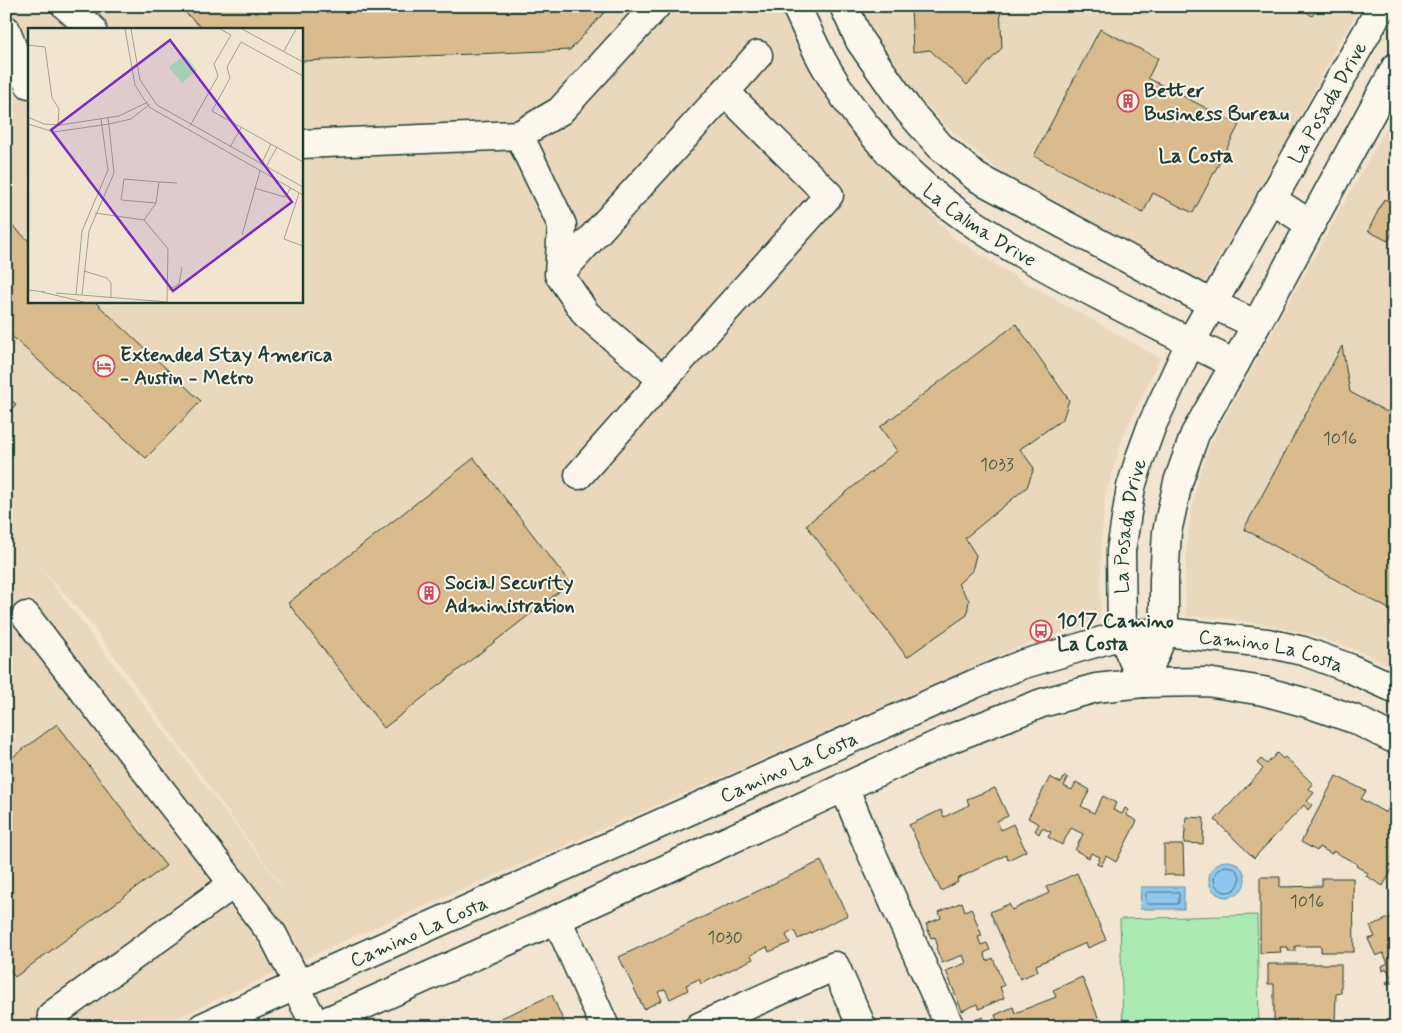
<svg xmlns="http://www.w3.org/2000/svg" width="1402" height="1033" font-family="Mynerve,sans-serif">
<rect width="100%" height="100%" fill="#f1e5d0"/>
<filter id="ink" filterUnits="userSpaceOnUse"><feTurbulence type="fractalNoise" baseFrequency=".02" numOctaves="2"/><feDisplacementMap in="SourceGraphic" scale="10" xChannelSelector="R" yChannelSelector="G"/><feConvolveMatrix kernelMatrix="1 2 1 2 8 2 1 2 1" color-interpolation-filters="sRGB"/></filter>
<g filter="url(#ink)">
<path fill="#ead8bc" fill-rule="evenodd" d="M6,6H784L827,91L853,134L905,185L953,237L1019,279L1160,358L1122,439L1105,498L1101,546L1100,620L1016,648L768,757L328,948L157,1027H6ZM29,29H301V301H29ZM37,563L87,619L303,915Z
M861,6H1362L1339,42L1280,156L1202,286L1015,185L944,124L909,86L881,45Z
M1396,110V669L1369,655L1319,637L1273,626L1231,619L1186,616L1185,575L1188,530L1197,482L1210,444Z"/>
<path fill="#abebb3" stroke="#659474" d="M1257,915L1259,1027H1123L1120,919Z"/>
<path fill="#8dc7ec" stroke="#6190a2" d="M1209 879a18 18 0 1 1 36 0a18 18 0 1 1-36 0Z
M1141,887H1184V909H1140Z"/>
<g fill="none" stroke-linecap="round" stroke-linejoin="round">
<path stroke="#4b747e" stroke-width="1" d="M1214 879a13 13 0 1 1 26 0a13 13 0 1 1-26 0Z
M1148,892H1178L1179,894V903L1177,904H1147L1146,902V894Z"/>
</g>
<path fill="#dabb8d" stroke="#1f3d34" d="M178,6H610L570,50L301,61V29H203Z
M911,6H1000L1002,48L967,85L930,50L913,52Z
M1299,6H1319L1312,16Z
M1100,29L1158,58L1148,78L1239,125L1193,213L1153,193L1143,213L1034,156Z
M1384,199L1396,204V227L1388,241L1368,231Z
M6,220L29,241V301H94L201,401L146,458L6,331Z
M1016,324L1069,400L1063,419L1020,449L1034,468L1027,487L965,538L976,555L972,571L958,584L969,600L967,615L907,657L806,525L897,451L880,427Z
M1342,346L1350,392L1387,412L1396,397V613L1244,529Z
M6,396L16,404L6,416Z
M474,458L570,583L384,728L288,603Z
M57,724L166,866L15,977L6,965V762Z
M1277,753L1283,759L1285,757L1313,784L1309,789L1314,793L1307,801L1312,805L1308,810L1304,805L1254,858L1215,820L1263,769L1257,763L1261,759L1267,764Z
M1065,776L1068,778L1064,786L1072,790L1076,782L1090,790L1081,806L1094,813L1103,796L1116,803L1113,810L1122,814L1125,808L1129,810L1126,815L1137,821L1116,862L1106,856L1101,866L1097,864L1100,857L1091,853L1089,858L1075,850L1083,834L1071,828L1062,845L1048,837L1051,832L1042,828L1039,834L1035,831L1039,824L1028,818L1050,777L1061,783Z
M1336,776L1366,791L1361,799L1386,813L1389,807L1396,810V863L1383,886L1366,876L1368,873L1356,866L1357,864L1333,851L1332,854L1319,847L1317,851L1301,842Z
M995,788L1008,816L997,821L1001,830L1013,824L1026,851L1008,860L1006,855L957,879L958,882L941,891L909,825L941,810L944,817L969,805L967,799Z
M1186,817L1204,818L1203,844L1184,843Z
M1164,845H1183L1184,875H1164Z
M821,861L848,915L798,939L794,930L786,935L790,943L769,952L767,947L751,955L753,959L701,984L699,979L686,985L688,990L670,999L665,989L658,992L662,1000L644,1009L619,957Z
M1077,873L1106,940L1088,948L1086,943L1036,965L1038,971L1020,979L990,912L1009,904L1012,910L1049,893L1046,887Z
M1260,877H1280V887L1322,886V878H1353L1354,952H1321V946H1295V951H1288V947H1280L1281,952L1260,953Z
M962,902L965,911L971,908L982,936L978,937L981,945L987,943L990,950L984,953L987,961L993,958L1004,986L1000,987L1004,998L979,1009L977,1004L962,1011L946,971L966,963L963,955L942,963L936,948L938,947L935,937L931,938L926,924L941,918L939,912Z
M1396,915V990L1392,982L1387,984L1386,982L1392,980L1387,969L1383,971L1382,966L1388,963L1383,953L1376,956L1368,939L1375,937L1370,926Z
M1268,964H1341V993L1336,994L1335,1024H1342V1027H1274V984H1268Z
M1082,977L1102,1027H1000L995,1015L1013,1007L1015,1013L1056,997L1053,990Z
M552,995L566,1027H482L508,1015Z
M983,1017L987,1027H969L968,1023Z"/>
<g fill="none" stroke-linecap="round" stroke-linejoin="round">
<g stroke="#1f3d34" stroke-width="31">
<g id="minor">
<path d="M66,6L92,29"/>
<path id="s1" d="M796,6C805,25 814,46 824,64C839,91 858,118 879,141C939,211 1019,254 1100,296C1144,319 1189,342 1235,364"/>
<path d="M844,6L860,41L909,111L940,146L976,177L1212,304L1255,324"/>
<path d="M6,30L17,61L29,84"/>
<path d="M725,92L758,55"/>
<path d="M519,135L562,225L559,274L586,314L663,380L829,195L725,92L559,274"/>
<path d="M301,144L519,135L560,111L656,6"/>
<path d="M1271,199L1310,224"/>
<path d="M579,475L663,380"/>
<path d="M26,616L273,935L298,984"/>
<path id="s2" d="M1143,683L1122,635L1121,551L1131,487L1141,455L1152,425L1190,343L1382,6"/>
<path d="M1143,683L1164,632V579L1167,532L1178,482L1195,434L1235,364L1396,67"/>
<path d="M844,787L868,845L950,1027"/>
<path d="M557,919L605,1027"/>
<path d="M295,986L316,1026"/>
<path d="M57,1027L52,1015L233,884"/>
<path id="s3" d="M203,1027L974,684L1021,665L1122,635L1164,632L1267,643L1303,651L1349,668L1396,689"/>
<path d="M314,1027L557,919L952,738L1042,703L1096,688L1143,683L1207,682L1263,691L1307,703L1354,719L1396,740"/>
<path d="M699,1027L835,966L862,1027"/>
</g>
</g>
<use href="#minor" stroke="#fbf7ec" stroke-width="28"/>
</g>
</g>
<defs>
<g id="building-ring" transform="scale(1.125)"><circle r="9.5" fill="#fbf7ec" stroke="#d1495b" stroke-width="1.5"/><path d="M-4-6H4V6H1V3H-1V6H-4ZM-2.5-4.3h1.7v1.8h-1.7ZM.8-4.3h1.7v1.8H.8ZM-2.5-1h1.7V.8h-1.7ZM.8-1h1.7V.8H.8Z" fill="#d1495b"/></g>
<g id="hotel-ring" transform="scale(1.125)"><circle r="9.5" fill="#fbf7ec" stroke="#d1495b" stroke-width="1.5"/><path d="M-6-4.5h1.5V1H6V5H4.5V3h-9V5H-6ZM-4 0a1.8 1.8 0 1 1 3.6 0ZM.5 0V-2.5h3Q6-2.5 6 0Z" fill="#d1495b"/></g>
<g id="bus-ring" transform="scale(1.125)"><circle r="9.5" fill="#fbf7ec" stroke="#d1495b" stroke-width="1.5"/><path d="M-5-6H5V4H4V6H2V4H-2V6H-4V4H-5ZM-3.5-4V0h7V-4ZM-3.5 1.2v1.5H-2V1.2ZM2 1.2v1.5H3.5V1.2Z" fill="#d1495b"/></g>
</defs>
<g fill-rule="evenodd">
<use href="#building-ring" x="1128" y="101"/>
<use href="#hotel-ring" x="104" y="366"/>
<use href="#building-ring" x="429" y="593"/>
<use href="#bus-ring" x="1041" y="631"/>
</g>
<g text-anchor="middle" stroke-width="4" stroke-linejoin="round" paint-order="stroke">
<g font-size="18" fill="#4e5c4a">
<text x="1340" y="444">1016</text>
<text x="997" y="470">1033</text>
<text x="1307" y="907">1016</text>
<text x="725" y="943">1030</text>
</g>
<g font-size="20" font-weight="bold" fill="#1f3d34" stroke="#fbf7ec" text-anchor="start">
<text x="1144" y="97">Better<tspan x="1144" dy="23">Business Bureau</tspan></text>
<text x="120" y="361">Extended Stay America<tspan x="120" dy="23">- Austin - Metro</tspan></text>
<text x="445" y="589">Social Security<tspan x="445" dy="23">Administration</tspan></text>
<text x="1057" y="627">1017 Camino<tspan x="1057" dy="23">La Costa</tspan></text>
</g>
<g font-size="20" fill="#1f3d34" stroke="#fbf7ec">
<text dy="7" stroke="none"><textPath href="#s2" startOffset="634">La Posada Drive</textPath></text>
<text dy="7" stroke="none"><textPath href="#s1" startOffset="291">La Calma Drive</textPath></text>
<text dy="7" stroke="none"><textPath href="#s2" startOffset="162">La Posada Drive</textPath></text>
<text dy="7" stroke="none"><textPath href="#s3" startOffset="1151">Camino La Costa</textPath></text>
<text dy="7" stroke="none"><textPath href="#s3" startOffset="641">Camino La Costa</textPath></text>
<text dy="7" stroke="none"><textPath href="#s3" startOffset="236">Camino La Costa</textPath></text>
</g>
<g font-size="21" font-weight="bold" fill="#1f3d34" stroke="#fbf7ec">
<text x="1196" y="162">La Costa</text>
</g>
</g>
<g transform="translate(28 28)">
<rect width="275" height="275" fill="#f1e5d0"/>
<path d="M157,27L169,42L154,55L141,39Z" fill="#abebb3"/>
<path fill="none" stroke="#9da292" stroke-width="1" d="M97,1L107,57L121,79L275,167M103,1L112,52L129,77L275,159M214,1L275,34M0,17L17,19L24,70L31,81L30,97M256,23L268,1M275,48L213,14L199,39L202,50L184,83L275,134M0,89L16,96L32,97L91,88L120,74M0,96L26,104L81,96L103,91L122,76M162,98L190,48L186,36L203,7L192,1M202,119L213,100M233,137L243,116M238,139L249,119M131,154L149,155M226,160L257,169L263,160M271,165L256,211L275,218M67,185L116,192L140,221L139,274M116,192L128,175L131,154L96,151L93,172L128,175M214,207L232,143M56,243L79,250L83,255V270M0,262L17,264M140,262L151,256L154,239M14,264L56,274M28,265L140,274M48,267L54,203L80,142L73,91M54,267L61,203L86,145L80,89"/>
<path fill="#7b2cbf" fill-opacity="0.15" stroke="#7b2cbf" stroke-width="2.5" d="M142,12L264,174L145,263L23,102Z"/>
<rect width="275" height="275" fill="none" stroke="#1f3d34" stroke-width="2.5"/>
</g>
<rect width="1402" height="1033" fill="none" stroke="#fbf7ec" stroke-width="25"/>
<rect x="12" y="12" width="1377" height="1008" fill="none" stroke="#1f3d34" stroke-width="2" filter="url(#ink)"/>
</svg>
